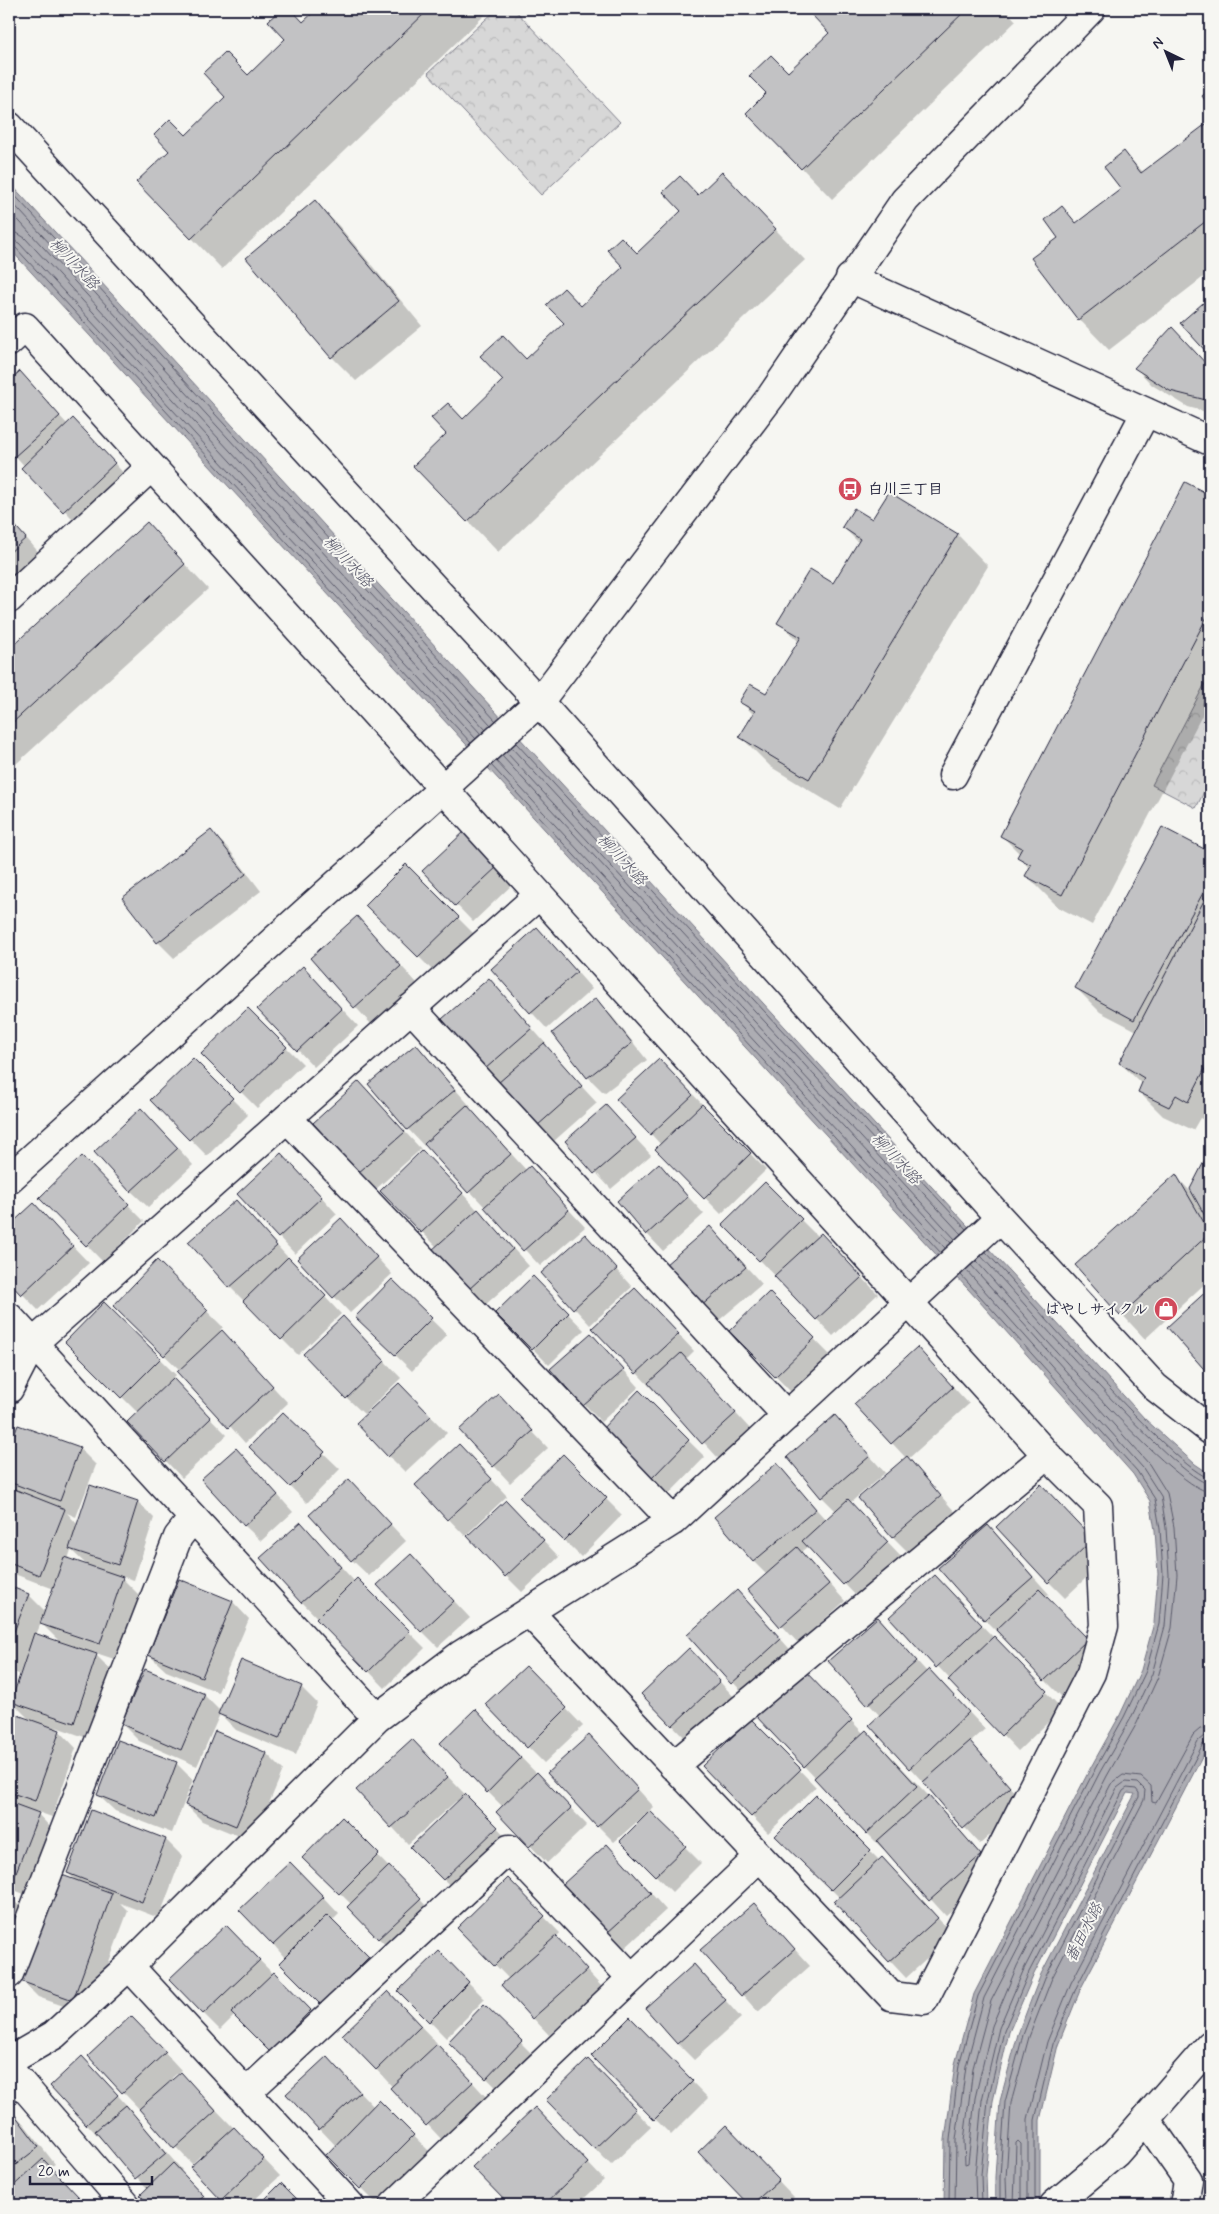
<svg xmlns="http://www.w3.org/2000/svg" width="1219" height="2214" font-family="Mynerve,'Klee One',sans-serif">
<defs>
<pattern id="park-crowns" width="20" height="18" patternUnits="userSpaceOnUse" patternTransform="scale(1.25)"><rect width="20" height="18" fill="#d7d7d7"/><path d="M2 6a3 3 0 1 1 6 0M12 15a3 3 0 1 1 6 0" fill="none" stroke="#b8b8b9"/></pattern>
</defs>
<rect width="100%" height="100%" fill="#f6f6f2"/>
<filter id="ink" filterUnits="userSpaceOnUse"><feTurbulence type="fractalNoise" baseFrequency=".02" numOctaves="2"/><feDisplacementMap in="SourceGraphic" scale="10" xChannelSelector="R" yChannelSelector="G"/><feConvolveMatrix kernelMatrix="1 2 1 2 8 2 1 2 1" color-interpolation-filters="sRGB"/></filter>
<g filter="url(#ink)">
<path fill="url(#park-crowns)" stroke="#7c7c89" d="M497,9H514L620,122L541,195L428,73Z
M1210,674V780L1196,808L1152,785Z"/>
<path fill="#adadb3" stroke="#757583" d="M9,182L1145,1419L1195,1464L1210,1474V1742L1081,1988L1058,2045L1040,2120V2205H995V2177L1000,2101L1018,2034L1041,1974L1135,1794L1127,1793L1034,1974L1009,2032L993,2101L986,2175L987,2205H944L945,2140L955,2064L974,1994L1091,1767L1120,1715L1141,1670L1154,1623L1158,1574L1155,1530L1150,1501L1133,1474L979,1301L9,248Z"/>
<path fill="#0003" fill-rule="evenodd" d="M9,9H18L9,17Z
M283,9H289L304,23L319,9H491L222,269L192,238L186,137L287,39L270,21Z
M819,9H840L848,16L855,9H1009L1007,11L1016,21L832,199L802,168L788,74L831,33L813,14Z
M1210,122V272L1109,350L1079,319L1060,238L1062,208L1078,224L1123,189L1124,153L1144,173Z
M722,174L805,260L498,552L415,466Z
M315,202L339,226L422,326L356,381L332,357L248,258Z
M1210,299V354L1181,324Z
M1189,345L1210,369V413L1188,407L1152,385L1136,368Z
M20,373L68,425L89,436L130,480L80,527L9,449V383Z
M1185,484L1210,497V700L1092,925L1058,907L1027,876L1030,869L1019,857L1020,854L1002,836Z
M889,493L958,535L988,566L840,809L771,767L741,737L754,715L741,702L766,695L799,642L779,622L833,585L859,543L843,527L872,521Z
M9,518L41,555L9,584Z
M147,524L208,589L16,764L9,757V651Z
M1163,828L1210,854V1123L1200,1118L1193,1130L1163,1116L1139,1092L1143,1085L1120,1063L1137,1031L1100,1012L1076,988Z
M211,832L228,848L261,891L174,958L158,942Z
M465,832L514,883L473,922L424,871Z
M406,866L474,934L435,973L367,905Z
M357,918L417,983L371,1024L311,958Z
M553,945L592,989L547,1029L492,969Z
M489,980L547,1045L545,1047L597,1103L554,1141L486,1068Z
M319,984L358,1026L314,1067L259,1009Z
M596,1000L612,1016L647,1060L604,1093L588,1077Z
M248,1009L303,1064L257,1108L203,1054Z
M416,1045L471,1107L469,1108L527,1171L530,1168L585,1227L540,1266L426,1144L424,1146L408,1129Z
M193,1060L248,1115L207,1156L152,1100Z
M676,1077L766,1170L721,1214L657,1149L661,1145L651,1134Z
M359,1083L421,1149L376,1189L315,1123Z
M606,1107L651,1155L611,1189L567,1141Z
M158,1126L193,1165L148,1207L131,1191Z
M1210,1153V1279L1145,1339L1076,1265L1176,1176L1190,1191Z
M82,1158L144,1221L103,1262L41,1198Z
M659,1165L704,1214L663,1251L647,1234Z
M439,1168L529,1266L485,1305L469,1289L437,1247L422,1232Z
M298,1171L337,1214L295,1254L238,1194Z
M765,1184L818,1237L837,1251L878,1294L833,1336L760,1260Z
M236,1202L341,1314L298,1355L230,1287Z
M33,1205L89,1263L38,1310L9,1280V1228Z
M710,1227L762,1284L717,1322L701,1306Z
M585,1235L632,1287L590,1325L542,1273Z
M357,1236L392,1274L350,1313L299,1259Z
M157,1262L223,1327L220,1330L288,1403L245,1443L180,1370L131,1323Z
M533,1278L584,1330L549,1365L497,1313Z
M392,1281L447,1335L412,1371L356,1317Z
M1210,1289V1374L1169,1327Z
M769,1293L830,1355L792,1393L731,1331Z
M104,1304L176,1375L172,1379L227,1435L182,1478L129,1422L138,1413L67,1342Z
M652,1306L694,1351L686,1359L751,1430L719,1459L654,1388L653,1390L637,1373Z
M359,1335L401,1378L364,1414L347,1398Z
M607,1351L639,1387L601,1422L552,1369Z
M933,1365L969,1404L908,1459L956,1513L909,1553L893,1537L885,1473L850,1503L903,1559L860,1600L808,1546L801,1552L845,1601L798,1643L750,1590L767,1575L753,1561L777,1465L826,1520L836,1511L822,1497L835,1417L887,1475L906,1458L892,1443Z
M639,1392L705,1457L668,1495L602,1431Z
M499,1396L548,1448L510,1483L461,1430Z
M416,1401L447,1433L405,1472L389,1456Z
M283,1414L340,1469L307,1503L250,1447Z
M18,1426L79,1448L96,1465L76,1517L67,1513L78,1525L90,1487L138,1502L154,1518L134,1580L120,1576L139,1595L117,1660L93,1652L113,1672L90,1739L56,1727L76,1748L52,1817L35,1811L54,1831L29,1896L9,1888V1714L32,1722L12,1702L21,1675L9,1670V1588L29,1595L46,1612L54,1589L9,1572V1489H10L9,1452ZM71,1550L88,1566L68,1559ZM41,1623L61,1643L36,1635Z
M563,1456L622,1515L581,1557L521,1497Z
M475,1462L507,1496L465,1536L417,1486Z
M252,1466L293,1512L261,1541L244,1525Z
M1041,1486L1109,1556L1065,1598L1049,1582Z
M365,1497L406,1541L369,1576L352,1560Z
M522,1518L559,1557L522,1592L506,1576Z
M301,1523L355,1582L357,1580L425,1648L385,1688L302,1602Z
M988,1526L1049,1594L1045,1597L1103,1657L1062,1697L984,1619Z
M427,1572L470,1618L438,1647L422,1631Z
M180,1581L233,1602L249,1619L218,1692L166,1671L149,1655Z
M951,1593L1062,1709L1018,1751L891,1617Z
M753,1608L796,1656L749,1699L689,1636Z
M878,1618L927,1672L945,1687L985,1729L970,1743L1025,1804L980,1844L910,1768L880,1716L830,1661Z
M705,1666L735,1698L689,1742L642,1694Z
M542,1684L583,1726L544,1763L528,1747Z
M301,1687L317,1703L296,1755L236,1730L220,1714L197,1766L139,1741L122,1724L204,1695L220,1711Z
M819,1687L864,1734L883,1748L945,1813L996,1872L946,1916L884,1848L883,1849L867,1833L756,1715Z
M751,1720L816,1787L768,1833L704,1766Z
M491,1727L587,1825L547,1863L498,1812L503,1807L488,1792Z
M605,1753L654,1807L649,1811L701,1863L672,1892L622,1841L649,1813L648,1812L614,1842L598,1826Z
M267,1754L283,1770L253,1842L202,1821L186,1805Z
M429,1757L513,1844L460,1896L412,1847L458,1802L456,1801L408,1844L358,1790Z
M176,1763L193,1780L172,1833L115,1811L98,1795Z
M816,1797L880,1861L899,1875L953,1935L906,1978L835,1902L840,1898L777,1836Z
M342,1819L436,1916L395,1955L348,1907L351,1904L304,1858Z
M166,1840L182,1856L159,1918L120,1903L128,1911L89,2015L38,1997L21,1980L77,1882L68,1873Z
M623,1862L666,1910L624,1949L565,1884Z
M307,1880L339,1914L332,1921L384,1974L338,2020L273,1944Z
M508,1880L560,1933L556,1938L602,1987L549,2035L533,2018L509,1979L459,1928Z
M9,1895L20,1907L9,1936Z
M754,1905L810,1966L758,2012L702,1950Z
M242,1943L327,2027L287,2067L235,2015L220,2030L203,2013Z
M439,1953L485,1999L446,2038L400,1991Z
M710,1983L741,2018L694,2060L678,2044Z
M484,2006L537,2059L503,2094L466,2058Z
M404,2009L437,2043L431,2049L454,2062L488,2099L443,2141L344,2035Z
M630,2019L708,2098L671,2135L593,2056Z
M148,2034L181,2070L172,2078L173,2080L197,2090L280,2176L249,2205H228L222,2199L200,2156L192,2164L123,2092Z
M98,2074L133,2112L132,2113L182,2170L179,2172L212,2205H151L141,2195L148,2189L87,2124Z
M343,2074L374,2107L379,2102L430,2152L378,2205L328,2155L336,2146L287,2094Z
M604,2077L651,2127L611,2165L548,2100Z
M9,2109L24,2124L55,2164L50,2167L86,2205H18L11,2197L9,2199Z
M552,2125L604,2180L577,2205H511L474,2167Z
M742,2143L794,2197L785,2205H750L700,2152Z"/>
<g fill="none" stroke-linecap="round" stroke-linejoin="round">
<path stroke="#5a5a6b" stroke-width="1" d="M9,189L496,721
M9,199L491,725
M9,210L486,730
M9,232L17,233L25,238L481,734
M9,239L19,243L476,739
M9,245L15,247L471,743
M516,743L966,1229
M511,747L961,1234
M506,752L955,1239
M502,756L951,1243
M496,761L945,1248
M491,765L941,1253
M986,1252C1018,1286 1179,1475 1210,1478
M981,1256C1014,1291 1177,1482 1210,1484
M976,1261C1010,1298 1172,1490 1210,1492
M971,1265L1149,1464L1167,1493L1174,1527L1177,1575L1172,1628L1158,1677L1137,1723L1107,1776L991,2001L973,2068L964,2141L965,2164L968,2163L975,2098L992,2026L1017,1966L1111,1784L1123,1775L1141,1777L1151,1786L1152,1802L1156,1803L1193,1735L1200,1729L1210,1727
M949,2205L950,2140L959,2065L978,1996L1095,1769L1124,1717L1146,1671L1159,1624L1163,1574L1160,1529L1155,1499L1137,1471L961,1275
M955,2205L956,2140L966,2066L984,1998L1100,1772L1130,1720L1152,1674L1165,1626L1169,1575L1166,1528L1161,1496L1143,1468L966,1270
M976,2205L975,2175L982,2100L999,2028L1024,1969L1117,1788L1125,1782L1138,1783L1145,1790L1144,1800L1052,1978L1029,2037L1011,2103L1006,2178L1007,2205
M982,2205L981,2175L988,2100L1004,2031L1029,1972L1123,1791L1127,1788L1136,1789L1139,1793V1797L1046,1976L1023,2035L1005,2102L1000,2177V2205
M1014,2205L1016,2143L1018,2141L1021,2144V2205
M1028,2205V2119L1047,2042L1071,1983L1198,1741L1204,1736L1210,1735
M1035,2205V2120L1053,2044L1077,1986L1203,1744L1210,1741"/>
</g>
<path fill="#c2c2c4" stroke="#22223b" d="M281,9H291L303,22L317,9H429L191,239L136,182L169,151L154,135L170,119L186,135L225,97L203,73L225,52L248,75L285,39L268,21Z
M817,9H842L847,15L854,9H967L801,169L746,113L766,93L749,76L771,55L788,72L829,33L811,14Z
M1210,89V107L1202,96Z
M1210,121V218L1078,320L1031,258L1058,238L1045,220L1062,206L1076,223L1121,189L1104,167L1124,151L1141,173Z
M722,172L776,229L467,522L413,466L446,434L431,418L448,403L463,419L503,380L480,356L503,335L526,359L564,323L546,305L564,288L581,306L623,267L607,250L621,237L637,253L681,211L663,192L680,176L698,195Z
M315,200L399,301L331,358L246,258Z
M1210,297V356L1180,323Z
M1172,327L1210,368V401L1170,391L1134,368Z
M20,371L60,416L14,457L9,451V381Z
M73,418L115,463L63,512L21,468Z
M1185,482L1210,495V611L1062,895L1025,876L1031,865L1017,857L1022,848L1000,836Z
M889,492L958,534L809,779L739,737L755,711L739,702L750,684L766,693L801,637L777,623L810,569L833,583L860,539L842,527L854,508L872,519Z
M9,519L26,538L9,553Z
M147,522L185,564L9,726V649Z
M1162,827L1210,852V880L1134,1020L1075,988Z
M211,830L246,874L157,943L122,898Z
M465,831L498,866L455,906L422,871Z
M406,864L459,917L418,957L365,905Z
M1210,889V1059L1188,1102L1176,1095L1169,1107L1138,1092L1144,1078L1119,1063Z
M357,916L401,966L354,1008L310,958Z
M537,927L577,972L530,1013L491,969Z
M303,966L342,1009L297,1051L257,1009Z
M489,978L532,1028L485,1069L442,1019Z
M596,998L632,1043L587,1078L552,1033Z
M248,1008L287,1047L240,1093L201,1054Z
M544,1043L582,1086L537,1126L498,1083Z
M416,1044L455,1090L407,1130L368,1084Z
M193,1058L233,1098L189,1140L150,1100Z
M659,1059L693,1095L650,1135L616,1099Z
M359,1081L405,1132L358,1173L313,1123Z
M702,1104L751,1153L704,1199L655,1149Z
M467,1105L511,1154L468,1193L424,1144Z
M606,1105L636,1138L594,1174L565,1141Z
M141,1108L178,1148L130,1192L94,1152Z
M422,1150L463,1193L421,1233L380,1191Z
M1210,1150V1225L1190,1189Z
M281,1153L322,1197L278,1238L237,1194Z
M82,1156L129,1204L86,1246L39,1198Z
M659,1163L688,1197L646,1235L617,1201Z
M530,1166L569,1210L523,1251L484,1207Z
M1176,1174L1210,1233L1120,1316L1075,1265Z
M765,1182L802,1219L759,1261L722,1224Z
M236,1200L277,1246L229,1288L188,1242Z
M34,1203L73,1246L21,1295L9,1282V1226Z
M478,1209L513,1249L468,1290L432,1250Z
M341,1218L377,1257L333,1298L297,1259Z
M710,1226L746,1267L700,1307L665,1265Z
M821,1233L862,1277L816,1320L774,1276Z
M585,1234L617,1269L573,1309L541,1273Z
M288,1257L326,1296L281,1340L243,1301Z
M157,1260L208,1310L164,1356L113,1306Z
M533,1276L569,1313L532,1350L495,1313Z
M392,1279L432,1318L395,1355L355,1317Z
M635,1288L679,1334L636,1374L592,1328Z
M1210,1288V1376L1167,1327Z
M769,1292L815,1338L775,1377L729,1331Z
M104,1302L161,1358L121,1398L65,1342Z
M343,1316L385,1361L346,1399L303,1354Z
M222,1330L273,1386L228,1428L177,1372Z
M591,1333L624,1370L583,1406L550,1369Z
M917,1347L953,1387L891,1444L854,1404Z
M681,1353L736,1413L702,1444L648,1383Z
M173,1378L211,1418L165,1462L127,1422Z
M399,1383L431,1416L388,1457L356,1423Z
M639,1390L689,1440L650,1480L600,1431Z
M499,1394L533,1431L493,1467L459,1430Z
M283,1412L325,1452L290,1487L249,1447Z
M835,1415L870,1456L821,1498L787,1457Z
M18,1425L80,1447L60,1501L9,1482V1448Z
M459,1444L492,1479L447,1520L415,1485Z
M236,1448L278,1495L244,1526L201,1479Z
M563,1454L607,1498L564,1541L519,1497Z
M907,1456L941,1496L892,1538L858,1498Z
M777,1463L816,1509L753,1562L714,1517Z
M349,1479L391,1524L351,1561L309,1515Z
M1041,1484L1093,1539L1048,1583L996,1527Z
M90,1485L138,1501L118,1565L69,1549Z
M9,1487L65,1509L39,1575L9,1563Z
M848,1499L888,1542L843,1585L802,1541Z
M506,1500L544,1540L505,1577L467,1536Z
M301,1522L341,1567L301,1603L260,1558Z
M988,1525L1033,1577L984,1620L938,1568Z
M797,1547L829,1584L780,1627L748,1590Z
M411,1554L454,1601L421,1632L377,1585Z
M64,1557L123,1577L100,1644L40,1624Z
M935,1575L982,1625L936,1668L889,1617Z
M357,1578L410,1631L368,1672L316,1619Z
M179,1579L233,1601L202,1677L148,1655Z
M9,1586L29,1594L9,1644Z
M1039,1589L1088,1639L1044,1681L996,1630Z
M737,1590L781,1639L731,1684L687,1635Z
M878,1617L917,1661L867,1705L828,1661Z
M34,1633L97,1654L74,1723L11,1702Z
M994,1636L1047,1691L1001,1736L948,1680Z
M689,1648L720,1681L672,1726L641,1694Z
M241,1660L302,1686L279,1739L218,1714Z
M526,1666L567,1708L527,1748L485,1704Z
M145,1669L205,1694L181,1750L121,1724Z
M803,1669L852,1720L804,1767L755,1715Z
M929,1669L969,1712L909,1769L869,1725Z
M475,1709L521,1758L487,1793L440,1743Z
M9,1712L60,1730L35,1801L9,1792Z
M751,1719L801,1769L751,1817L702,1766Z
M866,1730L917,1786L866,1834L814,1778Z
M215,1731L267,1753L236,1826L185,1805Z
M589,1735L638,1789L597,1827L547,1773Z
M412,1739L448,1777L391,1828L356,1790Z
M118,1740L177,1762L156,1818L97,1795Z
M970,1741L1010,1787L963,1829L923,1782Z
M537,1772L571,1808L529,1847L496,1812Z
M465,1794L498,1827L443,1880L410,1847Z
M816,1795L871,1850L831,1890L775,1836Z
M929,1795L981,1855L929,1901L877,1841Z
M9,1802L39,1813L13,1880L9,1879Z
M91,1810L166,1839L142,1902L67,1873Z
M650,1811L686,1846L655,1876L620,1841Z
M342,1817L379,1854L339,1894L302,1858Z
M607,1844L651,1893L607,1933L563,1884Z
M882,1857L938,1918L889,1962L834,1902Z
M290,1862L324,1897L273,1945L239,1910Z
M389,1866L421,1899L378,1939L347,1907Z
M59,1874L112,1893L73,2000L20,1981Z
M508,1878L545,1916L494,1966L457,1928Z
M754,1903L795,1949L741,1996L700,1950Z
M327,1915L369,1957L321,2005L279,1963Z
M226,1925L260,1960L203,2014L169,1979Z
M556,1936L587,1970L532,2019L501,1985Z
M439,1951L469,1982L429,2022L398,1991Z
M694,1964L726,2000L677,2044L645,2008Z
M274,1972L311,2010L270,2052L231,2013Z
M388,1991L421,2026L376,2070L342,2035Z
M484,2004L522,2041L486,2079L448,2042Z
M131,2016L166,2052L122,2093L88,2056Z
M630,2017L693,2081L654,2120L591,2056Z
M437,2044L473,2082L426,2126L390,2088Z
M82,2056L118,2095L86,2125L50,2086Z
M327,2056L360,2092L319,2130L286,2094Z
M588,2059L636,2109L594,2149L546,2100Z
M181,2072L216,2111L174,2149L139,2109Z
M379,2100L414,2135L360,2189L326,2155Z
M126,2105L166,2153L135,2179L95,2131Z
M9,2107L39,2147L9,2170Z
M535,2107L588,2163L544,2205H509L472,2167Z
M726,2125L779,2180L751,2205H749L698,2152Z
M234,2127L264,2159L221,2200L190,2167Z
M43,2159L79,2197L70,2205H17L9,2196V2190Z
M173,2163L204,2196L194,2205H150L140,2195Z
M281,2183L303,2205H259Z"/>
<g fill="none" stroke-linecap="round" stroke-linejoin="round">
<g stroke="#22223b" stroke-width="31">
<path id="minor" d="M9,126L539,702L1000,1218L1155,1387L1210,1430
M850,278L1210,441
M9,342L25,327L1047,1455L1098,1506L1104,1626L1091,1673L924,2000L891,1996L529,1612
M9,599L151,467
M953,775L1146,412
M411,1008L787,1416
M287,1118L673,1521
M9,1179L539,702L772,395L905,200L1091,9
M9,1317L377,1718
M9,1389L32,1344L539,895
M673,1766L1047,1455
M129,1966L350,2205
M9,1974L178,1537L193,1518
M9,2061L54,2035L129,1966L377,1718L462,1654L673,1521L1000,1218
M9,2069L126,2205
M246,2093L509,1849L632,1978
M1146,2120L1188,2180L1184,2205
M394,2205L759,1857"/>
</g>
<g stroke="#22223b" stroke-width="31">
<path id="major" d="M1054,2205L1116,2153L1210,2045"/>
</g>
<use href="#minor" stroke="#f6f6f2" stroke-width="28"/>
<use href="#major" stroke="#f6f6f2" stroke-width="28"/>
</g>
</g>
<defs>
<g id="bus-disc" transform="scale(1.25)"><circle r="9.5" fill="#d1495b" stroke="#f6f6f2"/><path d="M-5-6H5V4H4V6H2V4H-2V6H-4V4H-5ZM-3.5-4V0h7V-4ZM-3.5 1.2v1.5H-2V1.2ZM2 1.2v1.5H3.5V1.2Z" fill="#fff"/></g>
<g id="shop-disc" transform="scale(1.25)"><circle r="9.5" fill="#d1495b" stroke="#f6f6f2"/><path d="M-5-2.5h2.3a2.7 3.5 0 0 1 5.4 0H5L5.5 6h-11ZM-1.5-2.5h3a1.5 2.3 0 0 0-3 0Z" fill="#fff"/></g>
</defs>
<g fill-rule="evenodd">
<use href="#bus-disc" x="850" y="489"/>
<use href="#shop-disc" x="1166" y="1309"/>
</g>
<g text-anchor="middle" stroke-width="4" stroke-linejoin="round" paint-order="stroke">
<g font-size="15" font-weight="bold" fill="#22223b" stroke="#f6f6f2" text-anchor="start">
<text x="868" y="494">白川三丁目</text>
<text x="1148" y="1314" text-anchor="end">はやしサイクル</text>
</g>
<g font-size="16" font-style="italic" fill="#535365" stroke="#f6f6f2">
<text transform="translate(75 263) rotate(47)" y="6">柳川水路</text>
<text transform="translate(349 561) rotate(47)" y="6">柳川水路</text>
<text transform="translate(623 859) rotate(47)" y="6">柳川水路</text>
<text transform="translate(897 1158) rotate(47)" y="6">柳川水路</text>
<text transform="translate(1083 1932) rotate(-63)" y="6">番田水路</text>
</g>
</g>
<rect width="1219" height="2214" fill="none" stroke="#f6f6f2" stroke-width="30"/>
<rect x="15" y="15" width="1189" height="2184" fill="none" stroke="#22223b" stroke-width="2" filter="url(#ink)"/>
<g transform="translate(1166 52) rotate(317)" stroke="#f6f6f2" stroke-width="4" paint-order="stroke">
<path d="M0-4L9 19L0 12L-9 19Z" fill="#22223b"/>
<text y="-8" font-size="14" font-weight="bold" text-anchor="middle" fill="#22223b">N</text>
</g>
<path d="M30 2176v8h122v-8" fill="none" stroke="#22223b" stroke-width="2.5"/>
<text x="38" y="2176" font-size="15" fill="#22223b" stroke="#f6f6f2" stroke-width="4" paint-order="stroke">20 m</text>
</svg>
